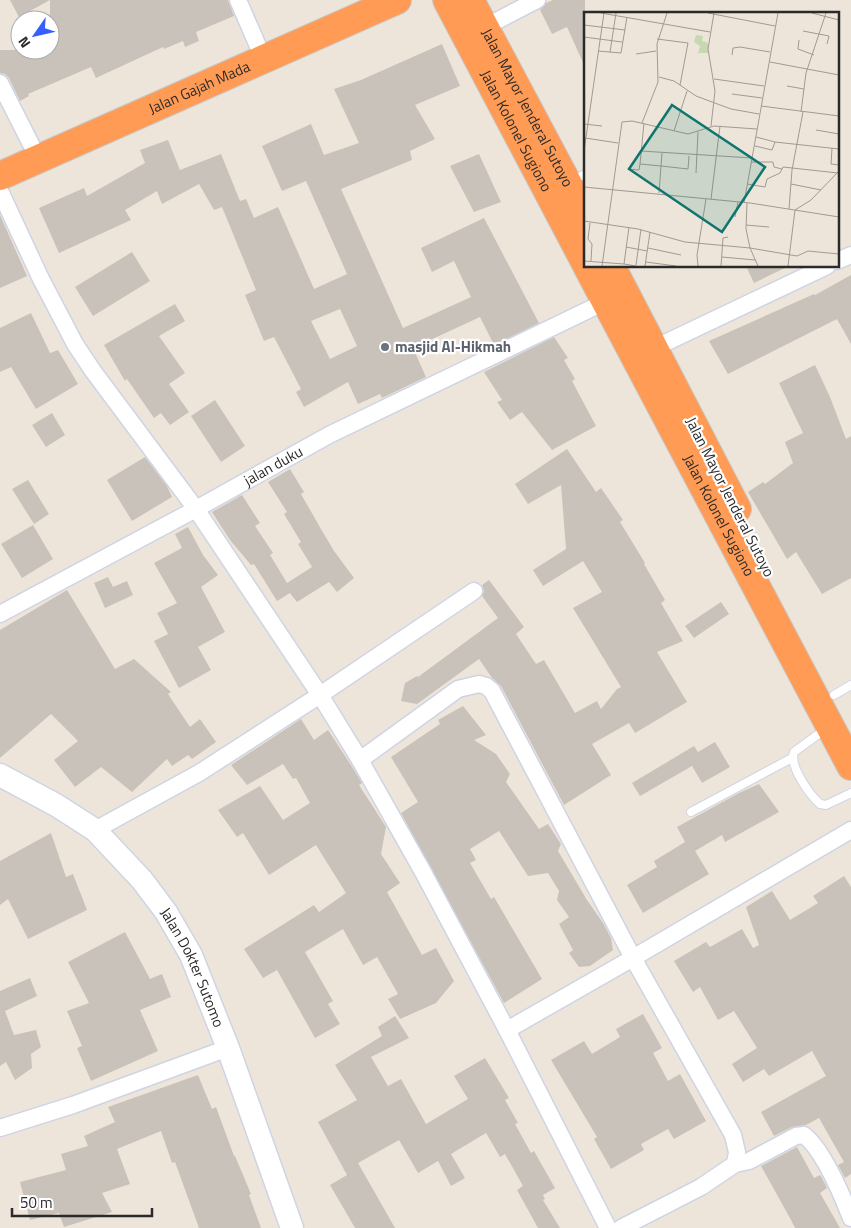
<svg xmlns="http://www.w3.org/2000/svg" width="851" height="1228" font-family="'Titillium Web',sans-serif">
<rect width="100%" height="100%" fill="#eee5da"/>
<path fill="#c9c2ba" fill-rule="evenodd" d="M10,0H228L234,16L196,32L199,41L185,47L183,41L164,49L163,47L96,78L91,67L28,94L29,96L20,101L9,78L5,74L0,73V50H50V0L19,17Z
M553,0H585V67L567,27L552,34L540,10L546,3Z
M442,44L460,86L415,105L435,139L410,151L412,160L341,189L403,328L471,297L454,261L432,272L421,248L484,218L539,323L494,345L480,317L413,348L426,377L382,398L380,394L358,404L348,382L304,407L296,392L301,389L274,337L264,341L245,295L256,290L222,207L214,210L199,184L162,204L157,191L125,210L131,220L59,253L39,208L84,188L87,196L145,163L140,150L168,140L180,170L221,154L240,201L246,199L254,218L278,207L314,289L347,274L306,181L282,191L262,146L311,124L324,155L359,143L334,89L361,80ZM340,309L357,346L330,359L311,321Z
M479,154L501,202L474,212L450,166Z
M0,215L27,276L0,288Z
M132,252L150,281L93,316L75,287Z
M746,266H789L754,283Z
M851,275V344L837,319L728,374L709,341L814,294L815,295Z
M175,304L185,321L159,336L185,373L169,384L189,412L170,425L161,413L154,418L127,379L125,381L104,345Z
M31,313L50,353L58,350L78,384L36,409L11,367L0,372V328Z
M554,337L568,358L564,360L575,379L572,381L596,426L552,450L522,412L510,420L497,402L502,400L484,372Z
M815,365L830,397L846,439L851,436V578L822,594L796,552L787,559L748,492L763,482L765,484L793,463L785,442L803,433L779,383Z
M215,400L245,446L221,462L191,416Z
M52,413L65,435L46,447L32,425Z
M567,449L596,492L601,488L623,520L620,522L645,563L644,564L665,600L661,603L683,641L657,652L687,702L635,733L629,723L592,744L611,775L564,805L501,686L492,678L479,659L417,704L401,701L405,683L417,676L418,677L498,618L482,596L484,591L482,585L489,580L524,627L516,634L536,664L544,660L575,713L597,701L601,709L617,689L621,687L573,608L602,592L583,561L543,586L533,570L566,549L561,485L528,504L515,484Z
M145,457L167,486L172,497L132,521L107,480Z
M290,469L304,492L301,494L321,529L334,551L354,578L337,592L329,582L297,602L290,593L277,601L254,564L251,565L230,540L212,512L242,495L260,523L255,526L273,553L270,555L287,583L312,567L298,544L301,542L284,514L287,512L268,482Z
M28,480L49,514L34,524L12,489Z
M33,525L53,559L22,578L1,544Z
M188,527L203,555L218,575L201,587L225,632L198,647L211,670L179,688L154,641L168,634L157,613L177,603L154,563L182,548L175,534Z
M108,577L113,587L127,581L133,595L105,608L94,583Z
M67,590L115,669L134,659L171,692L168,694L190,727L200,719L216,742L192,759L188,755L172,766L167,759L132,792L101,767L75,787L54,760L78,741L51,714L0,758V630Z
M721,602L729,614L694,638L685,626Z
M463,706L486,735L474,740L496,754L510,774L506,782L539,829L548,824L561,844L558,851L587,900L603,923L611,938L613,950L590,966L579,967L569,953L573,950L559,924L569,917L557,900L559,891L548,873L528,876L499,831L470,849L476,860L470,863L491,899L494,897L542,979L504,1003L401,813L418,802L391,757L440,724L438,720Z
M301,719L314,740L328,730L351,765L362,783L359,785L386,827L381,854L400,883L387,892L422,955L436,948L454,981L436,1003L400,1019L388,999L398,994L377,957L363,965L343,929L305,952L333,1001L328,1004L340,1024L315,1038L277,970L263,978L244,949L314,905L319,912L346,893L316,845L269,875L243,833L237,837L218,810L260,786L283,820L310,803L296,778L293,779L283,764L247,785L231,765Z
M715,742L730,767L702,783L692,766L640,796L632,783L694,746L698,752Z
M759,784L779,812L725,842L722,835L695,851L709,874L643,913L627,885L657,867L654,861L685,842L677,827L739,793Z
M51,833L66,877L73,874L87,910L28,939L8,899L0,905V861Z
M844,876L851,887V1174L845,1178L838,1165L844,1162L819,1118L806,1125L792,1127L774,1136L761,1112L826,1076L812,1051L769,1076L764,1069L743,1082L732,1064L757,1048L734,1011L718,1020L700,987L693,992L674,961L706,942L710,947L742,929L753,948L759,945L746,907L772,891L790,920L818,903L813,896Z
M125,932L150,979L162,974L171,997L140,1010L158,1051L91,1081L77,1048L82,1046L67,1011L89,1003L68,962Z
M30,978L37,996L5,1011L14,1035L36,1030L41,1047L31,1054L32,1068L15,1080L6,1062L0,1066V991Z
M643,1014L662,1048L653,1053L668,1081L680,1074L706,1121L674,1139L668,1129L641,1144L644,1150L611,1169L594,1139L597,1137L551,1060L584,1041L592,1054L620,1037L616,1029Z
M395,1016L409,1038L371,1057L388,1086L401,1079L426,1124L468,1099L454,1076L485,1058L509,1098L505,1100L518,1123L515,1124L531,1153L534,1151L555,1188L543,1195L545,1199L543,1200L560,1228H538L517,1190L523,1186L505,1154L500,1157L486,1133L451,1154L465,1178L451,1186L438,1161L418,1173L399,1140L358,1163L395,1228H355L330,1185L347,1175L318,1122L357,1100L335,1065L382,1036L378,1027Z
M198,1075L212,1109L216,1107L234,1156H235L251,1194L249,1195L261,1228H199L175,1162L172,1163L161,1131L117,1149L130,1184L102,1193L112,1212L64,1227L59,1213L30,1220L20,1182L66,1170L61,1154L88,1146L84,1136L115,1122L108,1107Z
M797,1147L814,1178L820,1175L822,1178L827,1188L820,1193L840,1228H795L791,1220L761,1166Z"/>
<g fill="none" stroke-linecap="round" stroke-linejoin="round">
<g stroke="#cfd4e5" stroke-width="10">
<path id="lane" d="M571,181L585,174
M834,695L851,685
M827,728L794,752C789,766 809,794 820,804L826,805L851,793
M691,812L792,758"/>
</g>
<g stroke="#cfd4e5" stroke-width="19">
<g id="street">
<path d="M238,0L264,60"/>
<path d="M477,31L537,0"/>
<path d="M0,83L38,158"/>
<path d="M0,191L41,279L75,344L93,371L196,509L320,695L360,760L423,872L507,1030L608,1228"/>
<path d="M837,261L851,255"/>
<path d="M646,352L827,266"/>
<path id="s1" d="M0,614L196,509L329,435L613,298"/>
<path d="M360,760L458,689L479,684L486,686L492,691L633,958L507,1030"/>
<path d="M95,830L199,773L320,695L474,591"/>
<path d="M0,1128L73,1105L228,1048"/>
<path d="M735,1164L749,1161L796,1136L804,1135C823,1150 842,1195 851,1218"/>
<path d="M621,1228L701,1187L735,1164L737,1152L733,1135L633,958L851,830"/>
</g>
</g>
<g stroke="#cfd4e5" stroke-width="25">
<g id="secondary">
<path id="s2" d="M0,775L56,805L95,830L142,880L166,912L191,955L228,1048L292,1228"/>
</g>
</g>
<g stroke="#c8c8c8" stroke-width="30">
<g id="highway">
<path id="s3" d="M447,0L585,262"/>
<path id="s4" d="M470,0L585,216"/>
<path id="s5" d="M0,176L397,0"/>
<path id="s6" d="M587,266L851,766"/>
<path d="M611,266L737,509"/>
</g>
</g>
<use href="#lane" stroke="#fff" stroke-width="8"/>
<use href="#street" stroke="#fff" stroke-width="16"/>
<use href="#secondary" stroke="#fff" stroke-width="22"/>
<use href="#highway" stroke="#ff9b54" stroke-width="28"/>
</g>
<circle fill="#6b7280" stroke="#fff" stroke-width="2" cx="385" cy="347" r="5"/>
<g text-anchor="middle" stroke-width="4.5" stroke-linejoin="round" paint-order="stroke">
<g font-size="15" fill="#2a2a2a" stroke="#fff">
<text dy="5" stroke="none"><textPath href="#s5" startOffset="218">Jalan Gajah Mada</textPath></text>
<text dy="5" stroke="none"><textPath href="#s4" startOffset="122">Jalan Mayor Jenderal Sutoyo</textPath></text>
<text dy="5" stroke="none"><textPath href="#s3" startOffset="148">Jalan Kolonel Sugiono</textPath></text>
<text dy="5" stroke="none"><textPath href="#s1" startOffset="311">jalan duku</textPath></text>
<text transform="translate(730 497) rotate(63)" y="5">Jalan Mayor Jenderal Sutoyo</text>
<text dy="5" stroke="none"><textPath href="#s6" startOffset="282">Jalan Kolonel Sugiono</textPath></text>
<text dy="5" stroke="none"><textPath href="#s2" startOffset="280">Jalan Dokter Sutomo</textPath></text>
</g>
<g font-size="15" font-weight="bold" fill="#5b616d" stroke="#fff" text-anchor="start">
<text x="395" y="352">masjid Al-Hikmah</text>
</g>
</g>
<g transform="translate(584 12)">
<rect width="255" height="255" fill="#eee5da"/>
<path d="M112,23L119,24L118,29L124,31V41H114L116,34L110,30Z" fill="#c5d9b0"/>
<path fill="none" stroke="#a09a94" stroke-width="1" d="M17,1L126,20M124,1L191,14M228,1L255,8M0,13L41,18M219,19L245,24L243,32M0,25L38,30M73,27L104,31L96,73M215,28L214,37L230,43M14,39L37,41L43,5M26,40L32,1M52,42L72,39M148,43L149,36L156,35L186,40M186,50L255,63M75,65L90,69L112,84L147,97L175,102M130,67L180,74M203,74L220,77M148,82L178,86M177,94L255,104M217,100L222,61L242,1M58,111L74,70L73,32L83,1M60,111L56,152L77,154L75,181M0,112L18,114M127,114L131,79L124,37L130,1M232,118L255,122M90,119L103,79M172,125L191,130M1,126L34,131M171,134L188,138L191,130L255,137M248,136L247,152L255,153M0,139L20,1M57,139L168,146M78,141L77,154L104,157L105,144M167,150H189L190,155L198,157M44,157L55,158L56,152M112,161L114,120M163,172L181,175L183,167L196,161L199,155L254,161M207,172L237,178M0,175L166,191L255,205M127,187L136,114M160,191L194,1M163,191L162,217L166,236L213,244L224,239L255,242M205,197L208,158L219,100M151,205L154,190M0,209L54,217L101,230L166,236L174,254M6,211L4,227L8,232L7,249M162,213L185,215M45,215L40,252L52,254M42,235L63,239M64,236L97,243M138,245L171,248M0,249L40,252M62,250L92,254M52,253L57,217M18,254L38,110L48,109L104,122L130,114L173,117M61,254L66,220M114,254L113,243L122,187M137,254L139,226L144,225M204,254L211,198L227,188L255,159"/>
<path fill="#0f766e" fill-opacity="0.15" stroke="#0f766e" stroke-width="2.5" d="M88,93L181,155L138,220L45,157Z"/>
<rect width="255" height="255" fill="none" stroke="#2a2a2a" stroke-width="2.5"/>
</g>
<g transform="translate(35 35) rotate(236)"><circle r="24" fill="#ffffff" stroke="#aaaaaa"/>
<path d="M0-4L9 19L0 12L-9 19Z" fill="#365fff"/>
<text y="-8" font-size="14" font-weight="bold" text-anchor="middle" fill="#2a2a2a">N</text>
</g>
<path d="M12 1208v8h140v-8" fill="none" stroke="#2a2a2a" stroke-width="2.5"/>
<text x="20" y="1208" font-size="15" fill="#2a2a2a" stroke="#ffffff" stroke-width="4" paint-order="stroke">50 m</text>
</svg>
